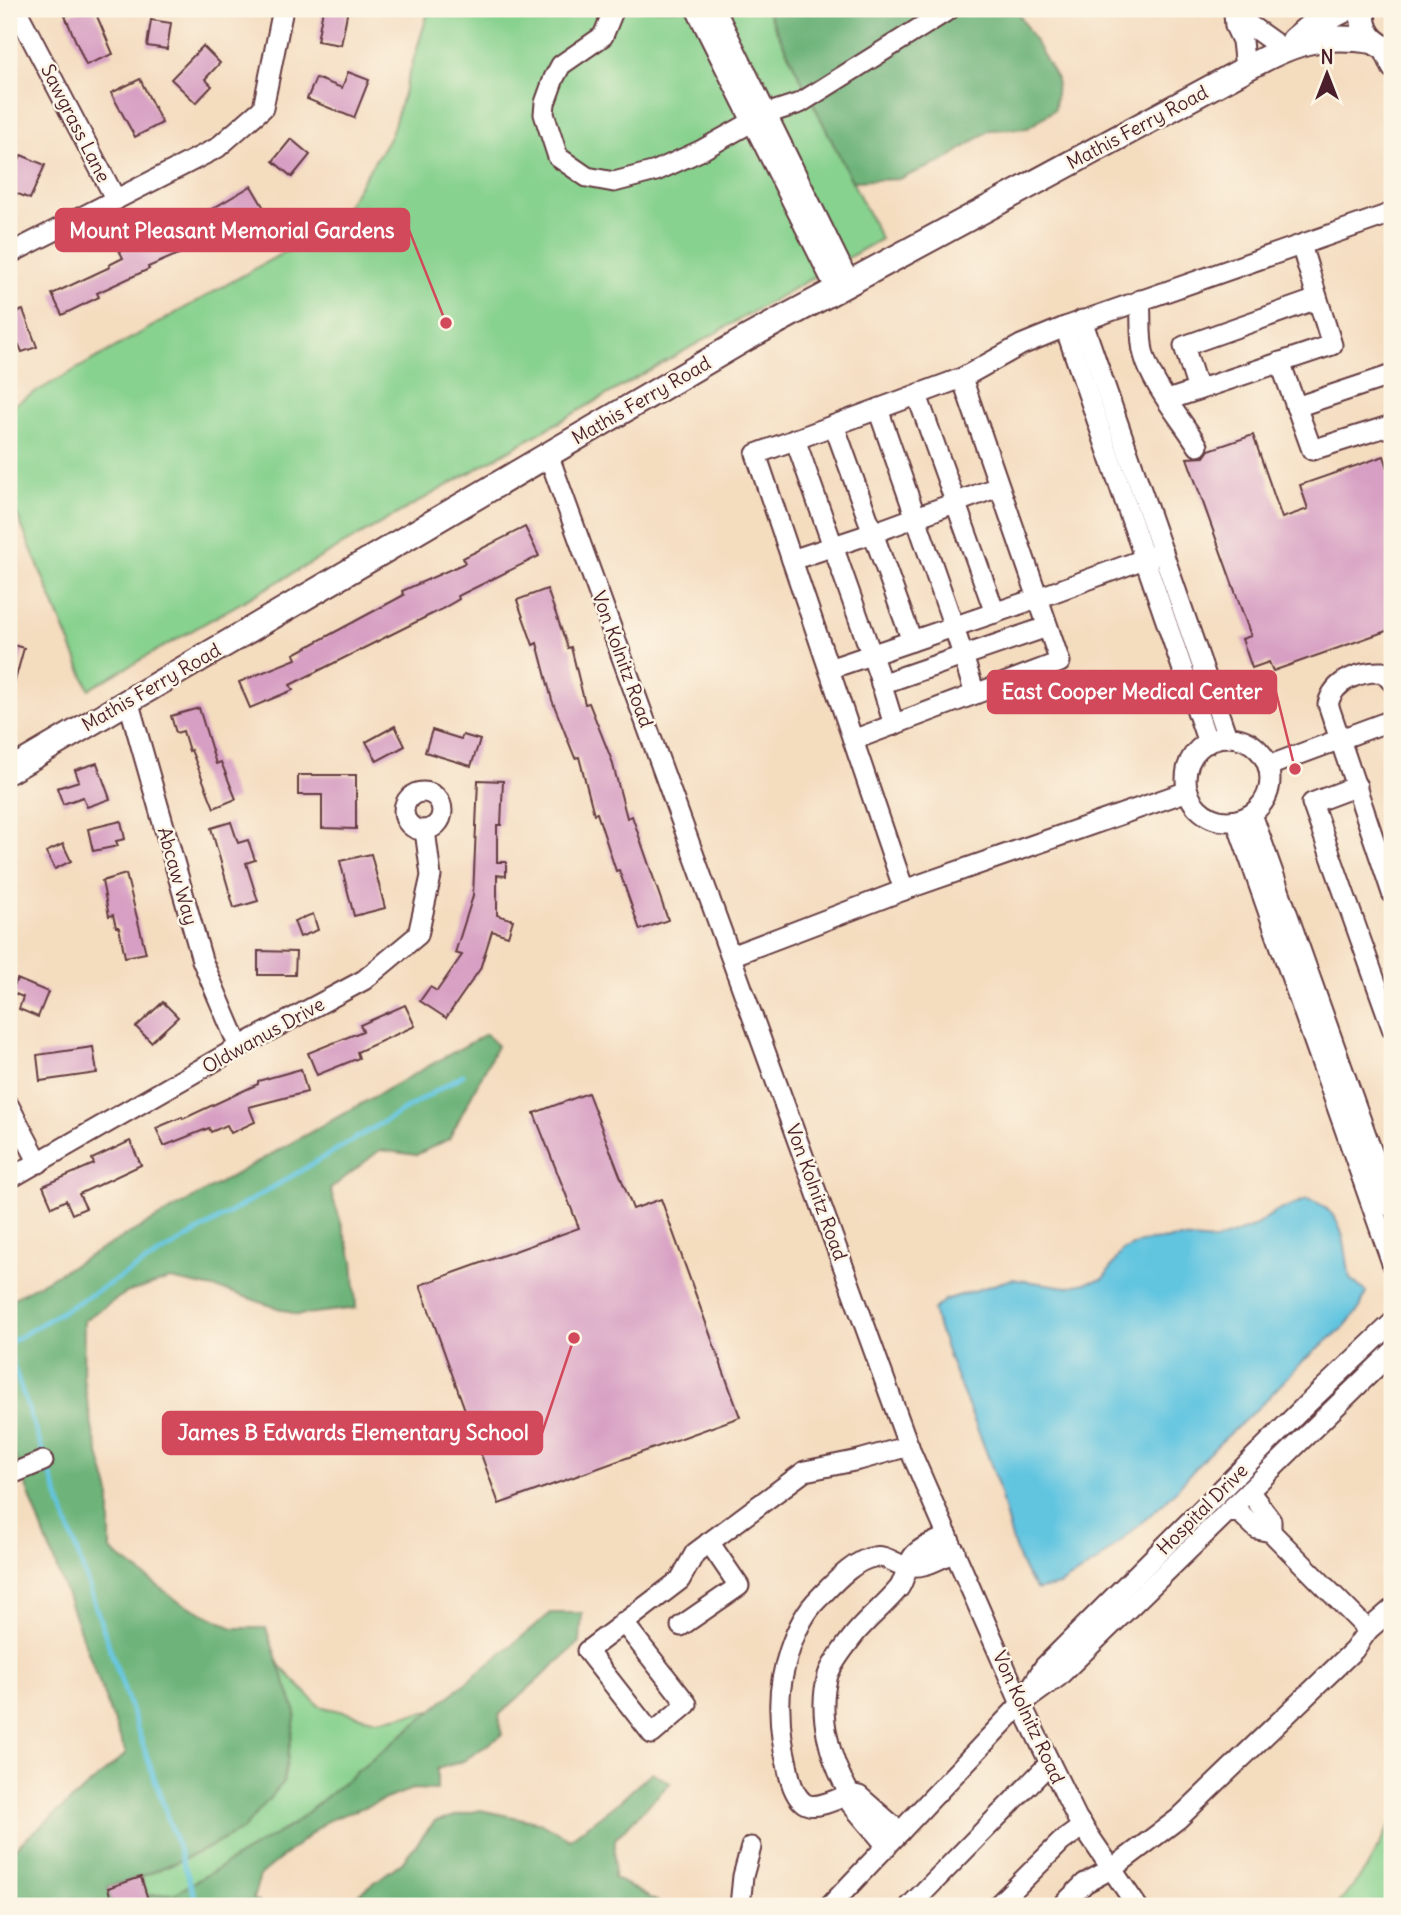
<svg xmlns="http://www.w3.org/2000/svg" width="1401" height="1915" font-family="Delius,sans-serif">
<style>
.green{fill:#88d28f;stroke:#69785d;stroke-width:2}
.forest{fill:#6eb47a;stroke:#5c6a52;stroke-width:2}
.water{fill:#62c5e0;stroke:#567286;stroke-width:2}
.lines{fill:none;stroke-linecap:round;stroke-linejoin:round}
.stream{stroke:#62c5e0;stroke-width:5}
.building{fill:#d79fc3}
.minor-casing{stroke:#643b41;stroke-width:23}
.major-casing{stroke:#643b41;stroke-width:28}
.minor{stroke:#fff;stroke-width:19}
.major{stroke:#fff;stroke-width:24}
.labels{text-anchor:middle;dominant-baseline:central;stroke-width:5;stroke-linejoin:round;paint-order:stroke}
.street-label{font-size:19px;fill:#4a1f2b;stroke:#fcf5e5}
.leader{fill:none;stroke:#d1495b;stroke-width:2.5}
.callout-dot{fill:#d1495b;stroke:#fcf5e5;stroke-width:2.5}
.callout{fill:#d1495b;stroke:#d1495b;stroke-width:2.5}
.callout-label{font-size:21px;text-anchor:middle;font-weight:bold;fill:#fff}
</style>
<rect width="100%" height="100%" fill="#fcf5e5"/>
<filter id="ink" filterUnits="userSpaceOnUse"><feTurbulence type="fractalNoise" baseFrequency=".0143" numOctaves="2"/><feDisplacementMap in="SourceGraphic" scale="14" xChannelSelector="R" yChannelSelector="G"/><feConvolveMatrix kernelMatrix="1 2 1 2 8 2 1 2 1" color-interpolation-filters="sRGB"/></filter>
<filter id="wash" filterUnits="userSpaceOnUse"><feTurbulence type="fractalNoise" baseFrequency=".00686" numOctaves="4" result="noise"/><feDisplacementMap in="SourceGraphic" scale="28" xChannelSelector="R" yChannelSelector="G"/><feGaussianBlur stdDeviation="1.57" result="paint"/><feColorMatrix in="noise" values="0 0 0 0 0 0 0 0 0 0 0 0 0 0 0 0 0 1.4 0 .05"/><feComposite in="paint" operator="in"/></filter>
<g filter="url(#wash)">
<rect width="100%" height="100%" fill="#f4dcbf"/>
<!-- green -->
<g class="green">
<polygon points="429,9 766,9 881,239 89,689 9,495 9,407 336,223 391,135"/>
<polygon points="278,1664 319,1706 377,1720 432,1711 292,1825 176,1893 147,1896 141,1877 206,1849 243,1829 296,1713"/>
<polygon points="1392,1822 1392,1906 1337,1906 1367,1868"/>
</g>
<!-- forest -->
<g class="forest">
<polygon points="766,9 1016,9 1057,79 1055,109 1028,128 990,130 944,161 899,179 852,181"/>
<polygon points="486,1034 497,1046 449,1139 416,1155 380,1150 330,1189 353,1260 356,1308 298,1315 228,1291 170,1279 126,1293 84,1320 83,1377 93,1432 110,1494 110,1550 178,1601 233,1628 266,1628 296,1713 283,1783 243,1829 206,1849 141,1877 108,1887 113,1906 9,1906 9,1853 126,1754 9,1440 9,1301"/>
<polygon points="551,1613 582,1613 580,1642 499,1715 502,1735 463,1761 437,1769 437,1790 412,1789 327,1821 260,1875 253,1899 265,1906 150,1906 147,1896 176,1893 292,1825"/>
<polygon points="652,1772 670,1783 615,1839 614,1878 663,1905 676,1906 343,1906 402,1862 435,1821 480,1810 542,1823 570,1839 620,1801"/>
</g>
<!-- water -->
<path class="water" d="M1307,1199C1346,1210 1344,1245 1350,1279L1366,1292L1360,1308L1344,1327L1303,1361L1263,1403L1207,1455L1166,1501L1097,1562L1059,1585L1037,1590C1010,1558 1007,1509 993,1470C974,1417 949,1365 933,1310L945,1300L1012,1279L1067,1287L1103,1279L1122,1251L1141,1242L1179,1238L1214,1241L1253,1227L1275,1212Z"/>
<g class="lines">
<!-- stream -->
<g class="stream">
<polyline points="9,1343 463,1075"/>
<polyline points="9,1353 198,1906"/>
</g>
</g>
<g id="blocks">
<!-- building -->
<g class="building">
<polygon points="83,9 94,9 113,54 86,65 65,16"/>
<polygon points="323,9 348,9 341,45 317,41"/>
<polygon points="151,20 171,23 167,49 147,46"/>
<polygon points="203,46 220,63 205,79 212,86 196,103 171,79"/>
<polygon points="348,72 369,80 354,118 307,99 316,78 342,88"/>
<polygon points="140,79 162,123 135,137 111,93"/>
<polygon points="291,139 310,155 292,177 273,161"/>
<polygon points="21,155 45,165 30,199 9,190 9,184"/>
<polygon points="251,186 264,208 209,241 148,267 149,269 97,293 99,297 62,315 52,294 110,267 109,265 123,258 119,250 205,213"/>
<polygon points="23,310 37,347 22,352 19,345 9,348 9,315"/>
<polygon points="1253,435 1282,518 1308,509 1300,485 1384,456 1392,480 1392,629 1273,671 1269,662 1252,668 1242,639 1251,636 1187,458 1204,457 1209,450"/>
<polygon points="525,527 539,556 458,596 459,599 440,610 290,685 293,690 250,708 239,682 296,659 294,654 404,595 402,591 465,563 463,558"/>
<polygon points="547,589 568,648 571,647 585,704 589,703 612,761 627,818 632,816 668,920 640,930 619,870 616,871 597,813 594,814 579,757 575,758 552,700 537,643 533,645 517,600"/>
<polygon points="9,644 24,648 13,688 9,688"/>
<polygon points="199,708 216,764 221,762 236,799 214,808 191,750 189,751 183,731 176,733 171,716"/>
<polygon points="395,726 405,746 377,761 366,742"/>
<polygon points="432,730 461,739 463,735 480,740 471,766 425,752"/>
<polygon points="97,763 110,799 87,807 83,797 63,804 57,788 79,781 75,770"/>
<polygon points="298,775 356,775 356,829 322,828 322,795 298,795"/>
<polygon points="478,780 503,781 501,825 497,825 497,862 506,862 506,876 497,875 497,915 513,920 508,936 492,931 480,969 446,1018 420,1001 430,987 437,991 462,955 455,953 473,896"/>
<polygon points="121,821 125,839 116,841 118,846 93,851 88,829"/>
<polygon points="231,822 238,843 248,840 255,860 246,863 258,901 234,908 211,828"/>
<polygon points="63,844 71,861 55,869 46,852"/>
<polygon points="371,854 385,908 354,916 340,861"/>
<polygon points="126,874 146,953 125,957 119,927 116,927 113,915 109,916 102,881"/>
<polygon points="313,914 318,930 300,937 294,921"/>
<polygon points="258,951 296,952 295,975 258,975"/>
<polygon points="17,979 48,992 38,1017 19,1009 23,997 11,992"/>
<polygon points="163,1002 178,1017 151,1042 136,1027"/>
<polygon points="405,1005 415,1026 357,1052 359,1058 317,1075 308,1053 363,1031 360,1025"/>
<polygon points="93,1047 97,1073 40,1081 37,1055"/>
<polygon points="301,1069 307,1092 249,1107 255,1122 231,1133 227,1125 211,1132 209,1128 164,1146 156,1128 182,1117 183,1119 258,1084 258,1081"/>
<polygon points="588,1093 633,1209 661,1199 740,1417 499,1504 420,1285 579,1228 534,1113"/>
<polygon points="130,1141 141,1165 79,1194 86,1208 72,1214 66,1200 52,1207 43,1186 94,1164 92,1159"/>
<polygon points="141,1877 150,1906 113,1906 108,1888"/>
</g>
</g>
</g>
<g filter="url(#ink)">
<use href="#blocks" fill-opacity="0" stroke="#643b41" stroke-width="2"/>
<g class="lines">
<defs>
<g id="minor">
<polyline points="16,9 116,200"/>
<polyline points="614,9 603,36 561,65 554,78 545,103 544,114 558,157 587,177 614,182 656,171 700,151 766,114 800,103 950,9"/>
<polyline points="696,9 836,289"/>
<polyline points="715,9 849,282"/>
<polyline points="1383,48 1392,68"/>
<polyline points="1245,69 1242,41 1235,26 1234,14 1283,49"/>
<polyline points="9,254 217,148 263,108 283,9"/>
<path d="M1140,300C1142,318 1139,337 1144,355C1152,385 1181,419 1198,446"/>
<polyline points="1082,320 1227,737"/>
<polyline points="1065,327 1208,743"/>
<polyline points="1280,362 1312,450 1392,425"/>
<polyline points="962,378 1021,345 1065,327 1392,213"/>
<polyline points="1198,390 1184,346 1317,299"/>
<polyline points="917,395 995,613"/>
<polyline points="1168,400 1332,345 1301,245"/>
<polyline points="1296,407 1392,375"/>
<polyline points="878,409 954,627 975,694"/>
<path d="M834,425L912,641L1038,598L962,378C894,403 825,428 756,454L853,740L1060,662L1038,598L1163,552"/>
<polyline points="795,439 878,673 894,725"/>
<polyline points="548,454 910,1450 1021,1704 1077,1818 1137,1906"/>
<polyline points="792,560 873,533 998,487"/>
<polyline points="829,669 912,641"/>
<path d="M1392,682L1383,672C1360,671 1334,680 1328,704L1392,893"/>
<polyline points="881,684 1047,627"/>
<polyline points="128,700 202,960 239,1047"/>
<circle cx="1228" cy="779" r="42"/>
<polyline points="853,740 904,890 1188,791"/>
<polyline points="1268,766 1392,720"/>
<polyline points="1357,786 1312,803 1392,1028"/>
<circle cx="423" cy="811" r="19"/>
<polyline points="1252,814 1392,1208"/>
<polyline points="1236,820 1392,1263"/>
<polyline points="731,956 904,890"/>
<polyline points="9,1106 39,1163"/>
<polyline points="9,1179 239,1047 364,980 418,935 431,876 425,830"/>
<polyline points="9,1475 43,1461"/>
<polyline points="1249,1491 1271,1520 1271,1532"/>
<path d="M948,1536C938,1541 922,1546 915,1554C906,1563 906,1578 899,1588C885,1605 868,1618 854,1635C845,1647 833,1661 828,1675C817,1714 830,1761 850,1794C838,1798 816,1811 804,1803C793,1795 789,1776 787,1764C783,1747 780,1730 780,1711C778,1677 794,1622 819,1598C833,1584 854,1560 874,1557C884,1555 891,1561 899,1564C920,1571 936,1561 955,1551"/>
<polyline points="623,1622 687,1704 652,1734 587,1651 680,1580 695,1553 805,1471 859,1460 909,1446"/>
<polyline points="681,1626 739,1586 709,1542"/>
<polyline points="1368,1630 1392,1609"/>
<polyline points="1027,1694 1044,1667 1307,1404 1392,1323"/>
<polyline points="887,1846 851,1804 850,1794 859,1796 900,1832"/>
<polyline points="740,1906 743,1876 751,1847"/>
<polyline points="830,1906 1021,1704 1058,1677 1392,1352"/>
<polyline points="910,1906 1050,1763"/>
<polyline points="997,1906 1061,1842 1083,1826"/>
<polyline points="1062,1906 1085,1883 1113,1868 1178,1819 1354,1650 1368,1630 1271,1532 1257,1529 1240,1513 1227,1512"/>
</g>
<g id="major">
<path d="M1363,9C1361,30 1371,45 1392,50"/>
<polyline points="1294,40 1307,29 1346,9"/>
<path d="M9,771L747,338L1245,69C1294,43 1317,33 1373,41"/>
</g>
</defs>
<!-- minor casing -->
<use href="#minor" class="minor-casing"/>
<!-- major casing -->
<use href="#major" class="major-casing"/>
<!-- minor -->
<use href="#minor" class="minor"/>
<!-- major -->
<use href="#major" class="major"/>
</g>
</g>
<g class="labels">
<!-- street labels -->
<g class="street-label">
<text transform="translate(76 123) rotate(63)">Sawgrass Lane</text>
<text transform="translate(1137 127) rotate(-28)">Mathis Ferry Road</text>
<text transform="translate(641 400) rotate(-30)">Mathis Ferry Road</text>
<text transform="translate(623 659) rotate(70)">Von Kolnitz Road</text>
<text transform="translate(151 687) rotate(-30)">Mathis Ferry Road</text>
<text transform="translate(178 876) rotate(74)">Abcaw Way</text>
<text transform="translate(263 1035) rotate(-29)">Oldwanus Drive</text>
<text transform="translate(817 1192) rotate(70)">Von Kolnitz Road</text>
<text transform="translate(1202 1509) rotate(-45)">Hospital Drive</text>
<text transform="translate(1029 1717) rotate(65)">Von Kolnitz Road</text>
</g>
</g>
<!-- callouts -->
<path class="leader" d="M446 323L409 230M1295 769L1276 692M574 1338L542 1433"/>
<g class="callout-dot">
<circle cx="446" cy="323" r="7"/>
<circle cx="1295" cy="769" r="7"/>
<circle cx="574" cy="1338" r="7"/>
</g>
<g class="callout">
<rect x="56" y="209" width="353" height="42" rx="7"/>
<rect x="988" y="671" width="288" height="42" rx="7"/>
<rect x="163" y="1412" width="379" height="42" rx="7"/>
</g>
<g class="callout-label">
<text x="232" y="238">Mount Pleasant Memorial Gardens</text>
<text x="1132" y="699">East Cooper Medical Center</text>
<text x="353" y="1440">James B Edwards Elementary School</text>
</g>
<!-- margin -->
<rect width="1401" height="1915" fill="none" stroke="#fcf5e5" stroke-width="35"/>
<!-- north arrow -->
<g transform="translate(1327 74)" stroke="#fcf5e5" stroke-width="5" paint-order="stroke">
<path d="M0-5L12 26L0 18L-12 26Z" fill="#4a1f2b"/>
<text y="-10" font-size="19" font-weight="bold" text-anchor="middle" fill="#4a1f2b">N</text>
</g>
</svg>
